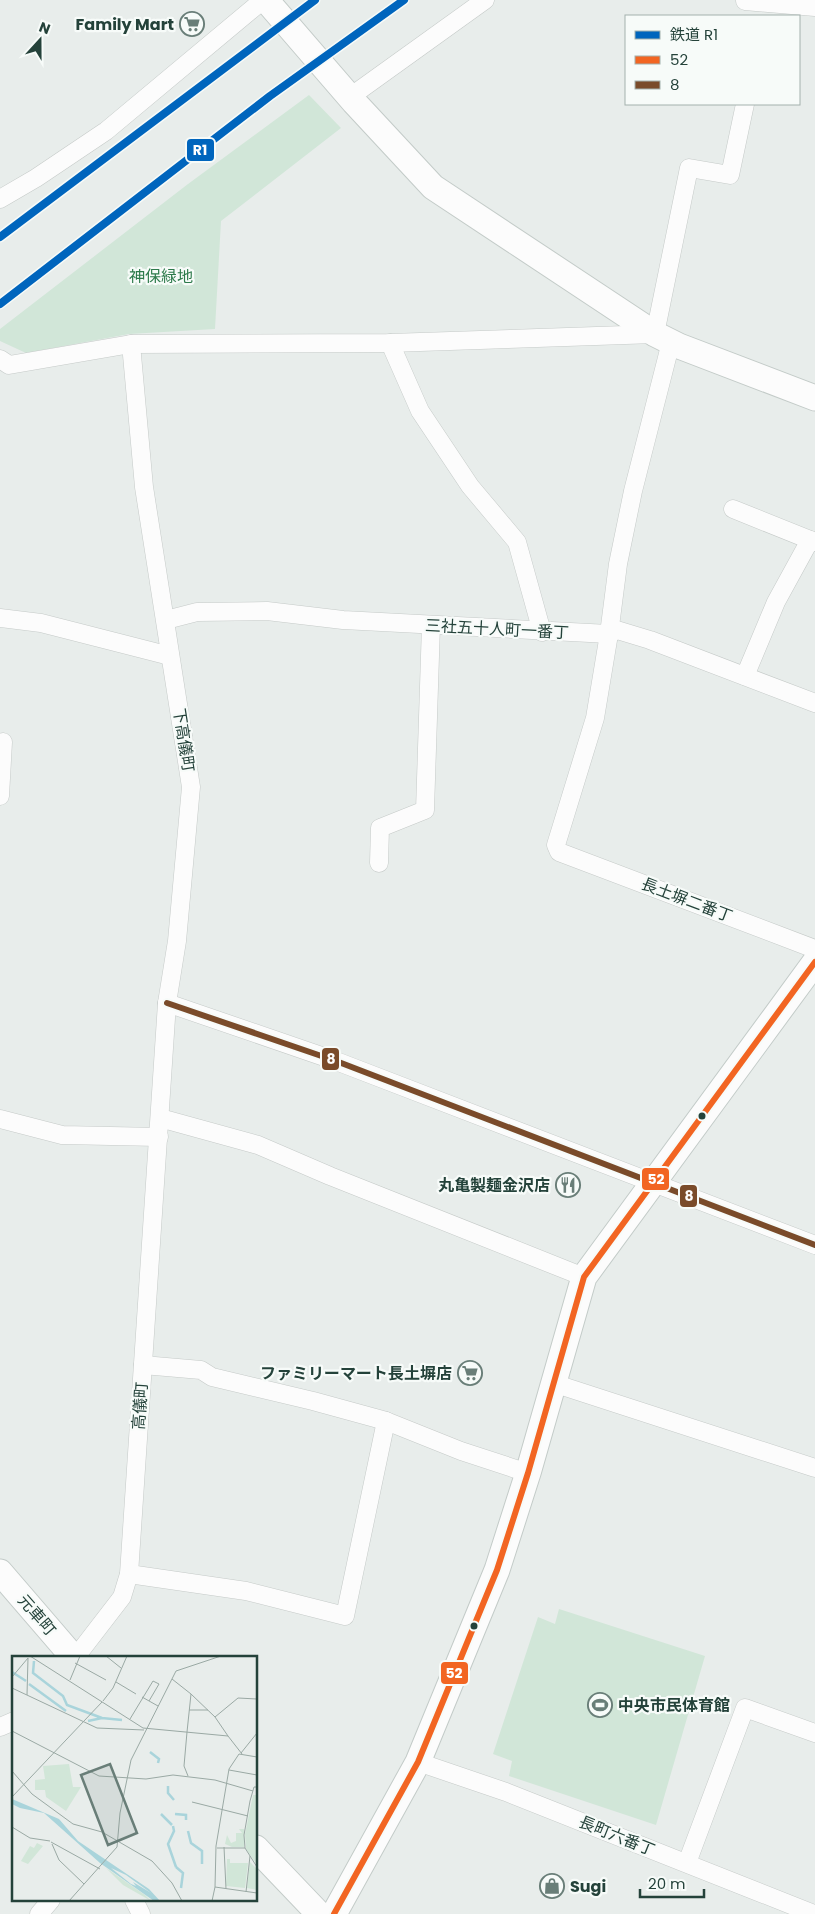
<svg xmlns="http://www.w3.org/2000/svg" width="815" height="1914" font-family="Poppins,'Noto Sans JP',sans-serif">
<style>
.green{fill:#d1e6d8}
.lines{fill:none;stroke-linecap:round;stroke-linejoin:round}
.street-casing{stroke:#c5cac8;stroke-width:19}
.secondary-casing{stroke:#c3cbc8;stroke-width:27}
.street{stroke:#fcfcfc;stroke-width:18}
.secondary{stroke:#fcfcfc;stroke-width:25}
.bus-1-casing{stroke:#f7fbf9;stroke-width:10}
.bus-2-casing{stroke:#f7fbf9;stroke-width:10}
.bus-1{stroke:#f26522;stroke-width:6}
.bus-2{stroke:#7a4b2a;stroke-width:6}
.rail-1-casing{stroke:#f7fbf9;stroke-width:11}
.rail-1{stroke:#0065bd;stroke-width:8}
.bus-dot{fill:#24423a;stroke:#f7fbf9;stroke-width:2}
.labels{text-anchor:middle;dominant-baseline:central;stroke-width:4.5;stroke-linejoin:round;paint-order:stroke}
.poi-label{font-size:16px;font-weight:bold;fill:#24423a;stroke:#f7fbf9;text-anchor:end}
.park-label{font-size:16px;fill:#2d7a4b;stroke:#f7fbf9}
.street-label{font-size:16px;fill:#24423a;stroke:#f7fbf9}
.inset-river{fill:none;stroke:#a9d4db;stroke-width:2.5}
.inset-road{fill:none;stroke:#9aa9a4;stroke-width:1}
.view{fill:#697e78;fill-opacity:0.15;stroke:#697e78;stroke-width:2.5}
.inset-edge{fill:none;stroke:#24423a;stroke-width:2.5}
.line-badge{stroke:#f7fbf9;stroke-width:2}
.badge-label{font-size:14px;text-anchor:middle;font-weight:bold;fill:#fff}
</style>
<rect width="100%" height="100%" fill="#e8edeb"/>
<!-- green -->
<g class="green">
<polygon points="309,95 341,128 221,221 215,329 129,334 26,353 0,341 0,329 188,184"/>
<polygon points="559,1609 705,1656 656,1825 509,1776 512,1761 493,1754 538,1617 555,1624"/>
</g>
<g class="lines">
<defs>
<g id="street">
<polyline points="745,1 815,7"/>
<polyline points="350,97 485,0"/>
<polyline points="0,199 36,178 106,131 263,0"/>
<polyline points="671,342 633,491 618,564 609,634 595,718 556,845 559,852 815,949"/>
<polyline points="390,343 420,411 470,486 517,542 542,632"/>
<polyline points="0,359 9,365 131,344 390,343 655,334 689,168 730,175 745,104"/>
<polyline points="733,509 815,542"/>
<polyline points="0,618 41,623 170,656"/>
<polyline points="166,620 197,612 267,611 343,620 609,634 617,630 650,640 815,703"/>
<polyline points="745,676 776,602 810,540"/>
<polyline points="0,796 3,742"/>
<polyline points="379,863 380,828 425,810 431,625"/>
<polyline points="167,1003 336,1061 815,1245"/>
<polyline points="160,1118 258,1145 330,1176 584,1277"/>
<polyline points="0,1119 62,1135 159,1137"/>
<polyline points="143,1365 201,1370 212,1377 313,1401 386,1421 461,1451 528,1473"/>
<polyline points="553,1383 815,1468"/>
<polyline points="129,1574 246,1591 345,1616 386,1421"/>
<polyline points="75,1658 122,1597 129,1574 167,1003 177,941 191,787 144,487 131,344"/>
<polyline points="0,1727 14,1721"/>
<polyline points="418,1762 506,1792 814,1914"/>
<polyline points="687,1863 745,1708 815,1733"/>
<polyline points="134,1900 141,1914"/>
<polyline points="39,1914 51,1900"/>
</g>
<g id="secondary">
<polyline points="266,0 354,102 433,187 655,334 679,346 815,398"/>
<polyline points="0,1572 74,1658"/>
<polyline points="256,1848 319,1914"/>
<polyline points="334,1914 418,1762 497,1570 528,1473 584,1277 815,962"/>
</g>
</defs>
<!-- street casing -->
<use href="#street" class="street-casing"/>
<!-- secondary casing -->
<use href="#secondary" class="secondary-casing"/>
<!-- street -->
<use href="#street" class="street"/>
<!-- secondary -->
<use href="#secondary" class="secondary"/>
<defs>
<polyline id="bus-1" points="334,1914 418,1762 497,1570 528,1473 584,1277 815,962"/>
<polyline id="bus-2" points="167,1003 336,1061 815,1245"/>
</defs>
<!-- bus-1 casing -->
<use href="#bus-1" class="bus-1-casing"/>
<!-- bus-2 casing -->
<use href="#bus-2" class="bus-2-casing"/>
<!-- bus-1 -->
<use href="#bus-1" class="bus-1"/>
<!-- bus-2 -->
<use href="#bus-2" class="bus-2"/>
<defs>
<g id="rail-1">
<polyline points="0,237 315,0"/>
<polyline points="0,304 270,96 404,0"/>
</g>
</defs>
<!-- rail-1 casing -->
<use href="#rail-1" class="rail-1-casing"/>
<!-- rail-1 -->
<use href="#rail-1" class="rail-1"/>
</g>
<!-- icons -->
<defs>
<symbol id="supermarket-ring" viewBox="-11 -11 22 22"><circle r="9.5" fill="#f7fbf9" stroke="#697e78" stroke-width="1.5"/><path d="M-6-5.5h2.5l.6 2H6L4.5 2H-2.5L-4.4-4H-6ZM-1.5 3.2a1.3 1.3 0 1 0 .1 0ZM3 3.2a1.3 1.3 0 1 0 .1 0Z" fill="#697e78"/></symbol>
<symbol id="restaurant-ring" viewBox="-11 -11 22 22"><circle r="9.5" fill="#f7fbf9" stroke="#697e78" stroke-width="1.5"/><path d="M-5-6h1v4h1v-4h1v4h1v-4h1v5L-1.5 .5V6h-2V.5L-5-1ZM5-6V6H3V1.5H1.5Q1.5-4 5-6Z" fill="#697e78"/></symbol>
<symbol id="stadium-ring" viewBox="-11 -11 22 22"><circle r="9.5" fill="#f7fbf9" stroke="#697e78" stroke-width="1.5"/><path d="M0-5a6.5 5 0 1 0 0 10a6.5 5 0 1 0 0-10ZM-3.5-1.8h7v3.6h-7Z" fill="#697e78"/></symbol>
<symbol id="shop-ring" viewBox="-11 -11 22 22"><circle r="9.5" fill="#f7fbf9" stroke="#697e78" stroke-width="1.5"/><path d="M-5-2.5h2.3a2.7 3.5 0 0 1 5.4 0H5L5.5 6h-11ZM-1.5-2.5h3a1.5 2.3 0 0 0-3 0Z" fill="#697e78"/></symbol>
</defs>
<g fill-rule="evenodd">
<use href="#supermarket-ring" x="178" y="10" width="28" height="28"/>
<use href="#restaurant-ring" x="554" y="1171" width="28" height="28"/>
<use href="#supermarket-ring" x="456" y="1359" width="28" height="28"/>
<use href="#stadium-ring" x="586" y="1691" width="28" height="28"/>
<use href="#shop-ring" x="538" y="1872" width="28" height="28"/>
</g>
<!-- markers -->
<g class="bus-dot">
<circle cx="702" cy="1116" r="4.5"/>
<circle cx="474" cy="1626" r="4.5"/>
</g>
<g class="labels">
<!-- poi labels -->
<g class="poi-label">
<text x="174" y="24">Family Mart</text>
<text x="550" y="1185">丸亀製麺金沢店</text>
<text x="452" y="1373">ファミリーマート長土塀店</text>
<text x="618" y="1705" text-anchor="start">中央市民体育館</text>
<text x="570" y="1886" text-anchor="start">Sugi</text>
</g>
<!-- park labels -->
<g class="park-label">
<text x="161" y="276">神保緑地</text>
</g>
<!-- street labels -->
<g class="street-label">
<text transform="translate(497 629) rotate(3)">三社五十人町一番丁</text>
<text transform="translate(184 740) rotate(81)">下高儀町</text>
<text transform="translate(687 900) rotate(21)">長土塀二番丁</text>
<text transform="translate(140 1406) rotate(-86)">高儀町</text>
<text transform="translate(37 1615) rotate(49)">元車町</text>
<text transform="translate(617 1836) rotate(22)">長町六番丁</text>
</g>
</g>
<!-- overview -->
<g transform="translate(12 1656)">
<rect width="245" height="245" fill="#e8edeb"/>
<path d="M57,108L61,131H69L54,155L34,141L33,134H23V124L33,123L31,110ZM241,139H245V209L234,193L233,178ZM227,173H232V191H220L213,188L215,179L219,187L224,185V177H230ZM25,187L31,190L16,208L9,205L18,190L22,192ZM215,203H218V207H236L233,232L214,230ZM238,206L245,213V234L235,232ZM94,212L133,239L139,245L111,229Z" fill="#d1e6d8"/>
<path d="M0,143L47,163L66,185L137,233L148,245H142L88,207L32,157L8,152L0,148ZM99,212L114,219L139,237L121,226L124,230L119,228Z" fill="#a9d4db" fill-rule="evenodd"/>
<path class="inset-river" d="M22,5L21,17L51,40L55,49L90,62M0,16L14,25M17,28L54,55M76,65L90,62L110,64M138,96L147,103L146,107M156,130V137L162,144M149,158L160,169M163,158L174,159V164M161,170L162,175L156,188L164,211M176,175L179,187L190,195V208M164,211L171,217L169,232"/>
<path class="inset-road" d="M18,0L131,72L216,80L230,98M94,0L109,12M63,7L94,24M0,21L16,2M160,23L179,38L175,76M58,24L68,0M104,26L124,38M0,32L85,72L132,74M179,38L203,61L216,80M15,39L16,2M130,41L146,50M91,45L101,32L115,0M177,54H196M203,61L226,42L245,43M118,63L141,25L147,28L137,45M0,75L87,120L134,123L161,119L203,124L241,135M175,76L172,110L176,120M229,97L245,77M217,114L245,119M0,115L20,138L61,168L90,176L140,205L160,227L170,245M245,131H242L238,145L232,179L233,192L245,211M0,141L90,46M180,146L236,160M0,171L18,182L38,185M39,186L88,213M40,188L47,204L72,228M212,191L214,233M205,192H233M203,231L245,237M234,236L238,200M57,245L105,191L108,157L119,104L164,15L209,0M200,245L203,231L204,190L217,113L227,98L245,101"/>
<path class="view" d="M98,108L125,177L96,189L69,119Z"/>
<rect width="245" height="245" class="inset-edge"/>
</g>
<g class="line-badge">
<rect x="186" y="138" width="29" height="24" rx="5" fill="#0065bd"/>
<rect x="321" y="1047" width="19" height="24" rx="5" fill="#7a4b2a"/>
<rect x="641" y="1167" width="29" height="24" rx="5" fill="#f26522"/>
<rect x="679" y="1184" width="19" height="24" rx="5" fill="#7a4b2a"/>
<rect x="440" y="1661" width="29" height="24" rx="5" fill="#f26522"/>
</g>
<g class="badge-label">
<text x="200" y="155">R1</text>
<text x="331" y="1064">8</text>
<text x="656" y="1184">52</text>
<text x="689" y="1201">8</text>
<text x="454" y="1678">52</text>
</g>
<!-- legend -->
<rect x="625" y="15" width="175" height="90" fill="#f7fbf9" stroke="#a3b1ad"/>
<rect x="635" y="31" width="25" height="8" fill="#0065bd" stroke="#a3b1ad"/>
<text x="670" y="40" font-size="15" fill="#24423a">鉄道 R1</text>
<rect x="635" y="56" width="25" height="8" fill="#f26522" stroke="#a3b1ad"/>
<text x="670" y="65" font-size="15" fill="#24423a">52</text>
<rect x="635" y="81" width="25" height="8" fill="#7a4b2a" stroke="#a3b1ad"/>
<text x="670" y="90" font-size="15" fill="#24423a">8</text>
<!-- north arrow -->
<g transform="translate(40 40) rotate(21)" stroke="#f7fbf9" stroke-width="4" paint-order="stroke">
<path d="M0-4L9 19L0 12L-9 19Z" fill="#24423a"/>
<text y="-8" font-size="14" font-weight="bold" text-anchor="middle" fill="#24423a">N</text>
</g>
<!-- scale -->
<path d="M640 1889v8h64v-8" fill="none" stroke="#24423a" stroke-width="2.5"/>
<text x="648" y="1889" font-size="15" fill="#24423a" stroke="#f7fbf9" stroke-width="4" paint-order="stroke">20 m</text>
</svg>
